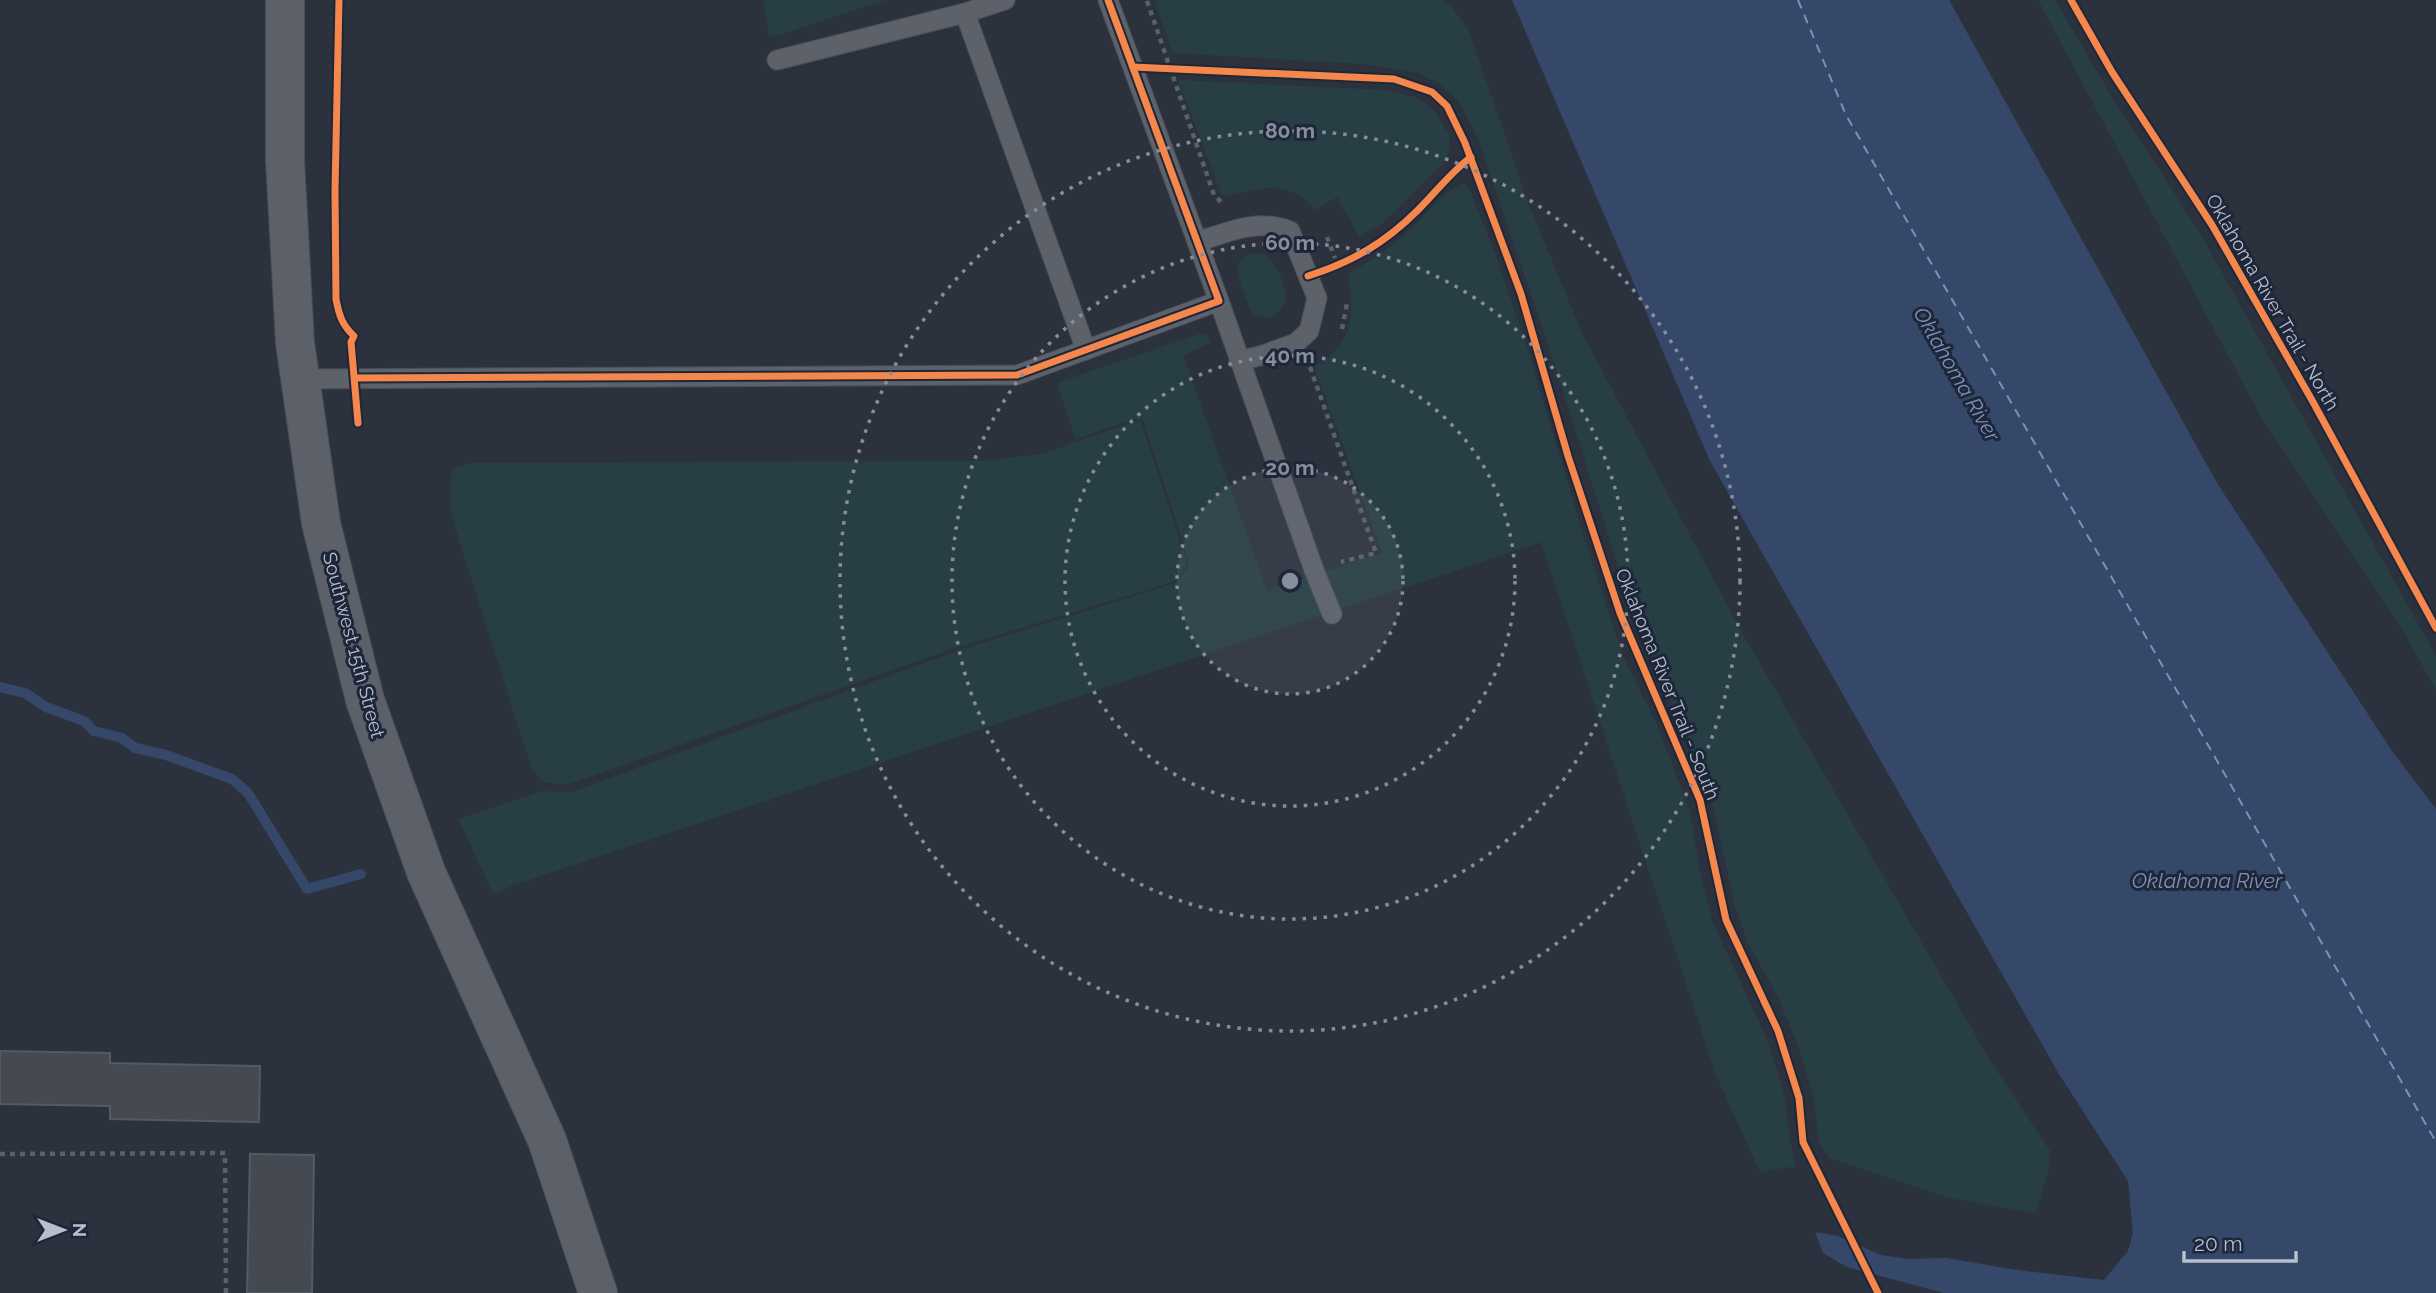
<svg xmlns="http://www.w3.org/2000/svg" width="2436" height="1293" font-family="Raleway,sans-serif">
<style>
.green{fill:#283e45}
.water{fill:#364869}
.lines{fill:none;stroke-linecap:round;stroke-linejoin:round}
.stream{stroke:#364869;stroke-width:10}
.ferry{stroke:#7c91b7;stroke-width:2;stroke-dasharray:9 7;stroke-linecap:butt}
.building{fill:#444952;stroke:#545a64;stroke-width:2}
.service-casing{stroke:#494d55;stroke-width:21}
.secondary-casing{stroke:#494d55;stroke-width:40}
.path{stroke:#5a6068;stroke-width:4.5;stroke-dasharray:5 5;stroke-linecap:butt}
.service{stroke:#5d616a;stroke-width:19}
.secondary{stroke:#5b6069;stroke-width:38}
.cycleway-casing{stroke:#1e2739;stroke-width:11}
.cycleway{stroke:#f5874c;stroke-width:7}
.ring{fill:none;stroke:#868d9b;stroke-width:3.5;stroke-dasharray:3.5 7}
.labels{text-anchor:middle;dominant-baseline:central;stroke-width:6;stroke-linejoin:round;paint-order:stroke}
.street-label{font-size:19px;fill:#b7bece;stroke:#1e2739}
.water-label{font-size:21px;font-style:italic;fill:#7c91b7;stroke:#1e2739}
.centre{fill:#868d9b;stroke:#1e2739;stroke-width:3.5}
.ring-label{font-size:21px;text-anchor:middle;font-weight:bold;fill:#868d9b;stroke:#1e2739;stroke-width:6;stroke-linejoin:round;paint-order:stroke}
</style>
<rect width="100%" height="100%" fill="#2c323d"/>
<!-- green -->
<g class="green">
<polygon points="763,0 886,0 769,38"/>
<polygon points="1154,0 1442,0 1452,7 1469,31 1527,200 1582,333 1740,629 1991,1062 2050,1151 2048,1172 2036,1213 1949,1198 1829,1158 1818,1141 1815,1104 1800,1051 1778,997 1748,943 1734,902 1711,796 1630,605 1551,353 1477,136 1458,101 1437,82 1415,72 1362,64 1173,53"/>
<polygon points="2038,0 2055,0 2113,99 2200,233 2436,656 2436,690 2402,629 2260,415"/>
<path d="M1178,80L1385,90L1416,97L1435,112L1449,134L1450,148L1444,163L1382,224L1359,236L1337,197L1315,210C1289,179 1261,188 1227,196L1222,195Z"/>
<path d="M1464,183L1468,186L1496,256L1527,347L1582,531L1623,656L1657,725L1690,811L1701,878L1713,923L1766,1037L1785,1097L1790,1140L1796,1166L1760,1172L1716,1075L1541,542L514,885L493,894L459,819L542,791L572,792L960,650L1173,584L1187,569L1189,561L1143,420L1134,419L1076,439L1057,383L1199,334L1205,335L1211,343L1183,355L1267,590L1382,553L1314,366C1354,347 1355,312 1348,274C1371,260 1392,248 1411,229C1428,213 1441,193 1464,183Z"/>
<path d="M1258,253C1274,255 1289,288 1285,303C1282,311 1275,315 1269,318L1256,316L1251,311C1244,291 1222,255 1258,253Z"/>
<polygon points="1134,422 1141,422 1186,560 1185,568 1173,582 952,649 566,785 543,782 532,770 450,511 450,483 453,468 473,463 984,461 1041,454"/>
</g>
<!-- water -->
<polygon class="water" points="1512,0 1949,0 2217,483 2392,751 2436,809 2436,1293 1944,1293 1847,1267 1823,1253 1815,1232 1838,1236 1881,1255 1908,1259 1946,1258 2017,1270 2104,1280 2128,1251 2133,1233 2128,1181 2059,1074 1710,461"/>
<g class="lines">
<!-- stream -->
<polyline class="stream" points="0,687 25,693 46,707 84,721 94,731 122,738 135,748 166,755 232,779 248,793 307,889 361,874"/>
<!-- ferry -->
<polyline class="ferry" points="1798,0 1846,115 2436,1142"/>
</g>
<!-- building -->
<g class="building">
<polygon points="0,1051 110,1053 110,1063 260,1066 259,1122 110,1119 110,1106 0,1104"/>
<polygon points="250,1154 314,1155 312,1293 247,1293"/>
</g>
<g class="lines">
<defs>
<g id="service">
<polyline points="1108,0 1219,301 1314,570 1332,614"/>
<polyline points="965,13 1086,350"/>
<polyline points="777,60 965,13 1005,0"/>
<path d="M1197,242C1228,232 1258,218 1290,231L1317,298L1309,331L1296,343L1263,355L1239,361"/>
<polyline points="298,379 1017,375 1219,301"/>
</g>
<polyline id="secondary" points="285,0 285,160 295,343 321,523 365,700 426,872 547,1140 598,1293"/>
</defs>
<!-- service casing -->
<use href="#service" class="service-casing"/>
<!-- secondary casing -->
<use href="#secondary" class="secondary-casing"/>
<!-- path -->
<g class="path">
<polyline points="1147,1 1214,195 1222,203"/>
<polyline points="1327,237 1335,258"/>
<polyline points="1342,329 1347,303"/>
<polyline points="1310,367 1376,553 1341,562"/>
<polyline points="0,1154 225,1153 226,1293"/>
</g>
<!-- service -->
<use href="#service" class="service"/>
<!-- secondary -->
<use href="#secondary" class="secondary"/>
<defs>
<g id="cycleway">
<path d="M339,0L335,191L336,299C339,315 342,325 354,336L351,342L358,423"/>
<polyline points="2071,0 2112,72 2212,225 2313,402 2436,628"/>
<polyline points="1133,67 1394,79 1432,92 1447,106 1465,143 1521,294 1568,456 1620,613 1700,800 1726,920 1778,1031 1799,1098 1803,1142 1878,1293"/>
<path d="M1308,276C1352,262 1385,243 1418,210C1436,192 1450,173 1471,157"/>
<polyline points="355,378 1017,375 1219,301 1108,0"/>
</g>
</defs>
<!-- cycleway casing -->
<use href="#cycleway" class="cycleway-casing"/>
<!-- cycleway -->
<use href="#cycleway" class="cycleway"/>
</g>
<!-- distance rings -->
<circle cx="1290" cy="581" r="113" fill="#868d9b" fill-opacity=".12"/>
<g class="ring">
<circle cx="1290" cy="581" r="113"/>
<circle cx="1290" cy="581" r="225"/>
<circle cx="1290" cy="581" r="338"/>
<circle cx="1290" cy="581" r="450"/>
</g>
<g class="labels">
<!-- street labels -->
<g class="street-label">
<text transform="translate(2273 302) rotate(60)">Oklahoma River Trail - North</text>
<text transform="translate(354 645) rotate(75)">Southwest 15th Street</text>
<text transform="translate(1668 684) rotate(68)">Oklahoma River Trail - South</text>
</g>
<!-- water labels -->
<g class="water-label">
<text transform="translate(1957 374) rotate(60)">Oklahoma River</text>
<text x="2207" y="880">Oklahoma River</text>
</g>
</g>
<circle cx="1290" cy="581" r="10" class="centre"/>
<g class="ring-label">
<text x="1290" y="138">80 m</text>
<text x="1290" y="250">60 m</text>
<text x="1290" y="363">40 m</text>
<text x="1290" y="475">20 m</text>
</g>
<!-- north arrow -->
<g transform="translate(63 1230) rotate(90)" stroke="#1e2739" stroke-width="5" paint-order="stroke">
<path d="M0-5L12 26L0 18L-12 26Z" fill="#b7bece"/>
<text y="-10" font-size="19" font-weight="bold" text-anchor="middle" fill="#b7bece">N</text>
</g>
<!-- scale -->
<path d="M2184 1251v10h112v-10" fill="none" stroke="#b7bece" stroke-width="3.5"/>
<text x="2194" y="1251" font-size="21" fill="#b7bece" stroke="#1e2739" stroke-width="5" paint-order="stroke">20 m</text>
</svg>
